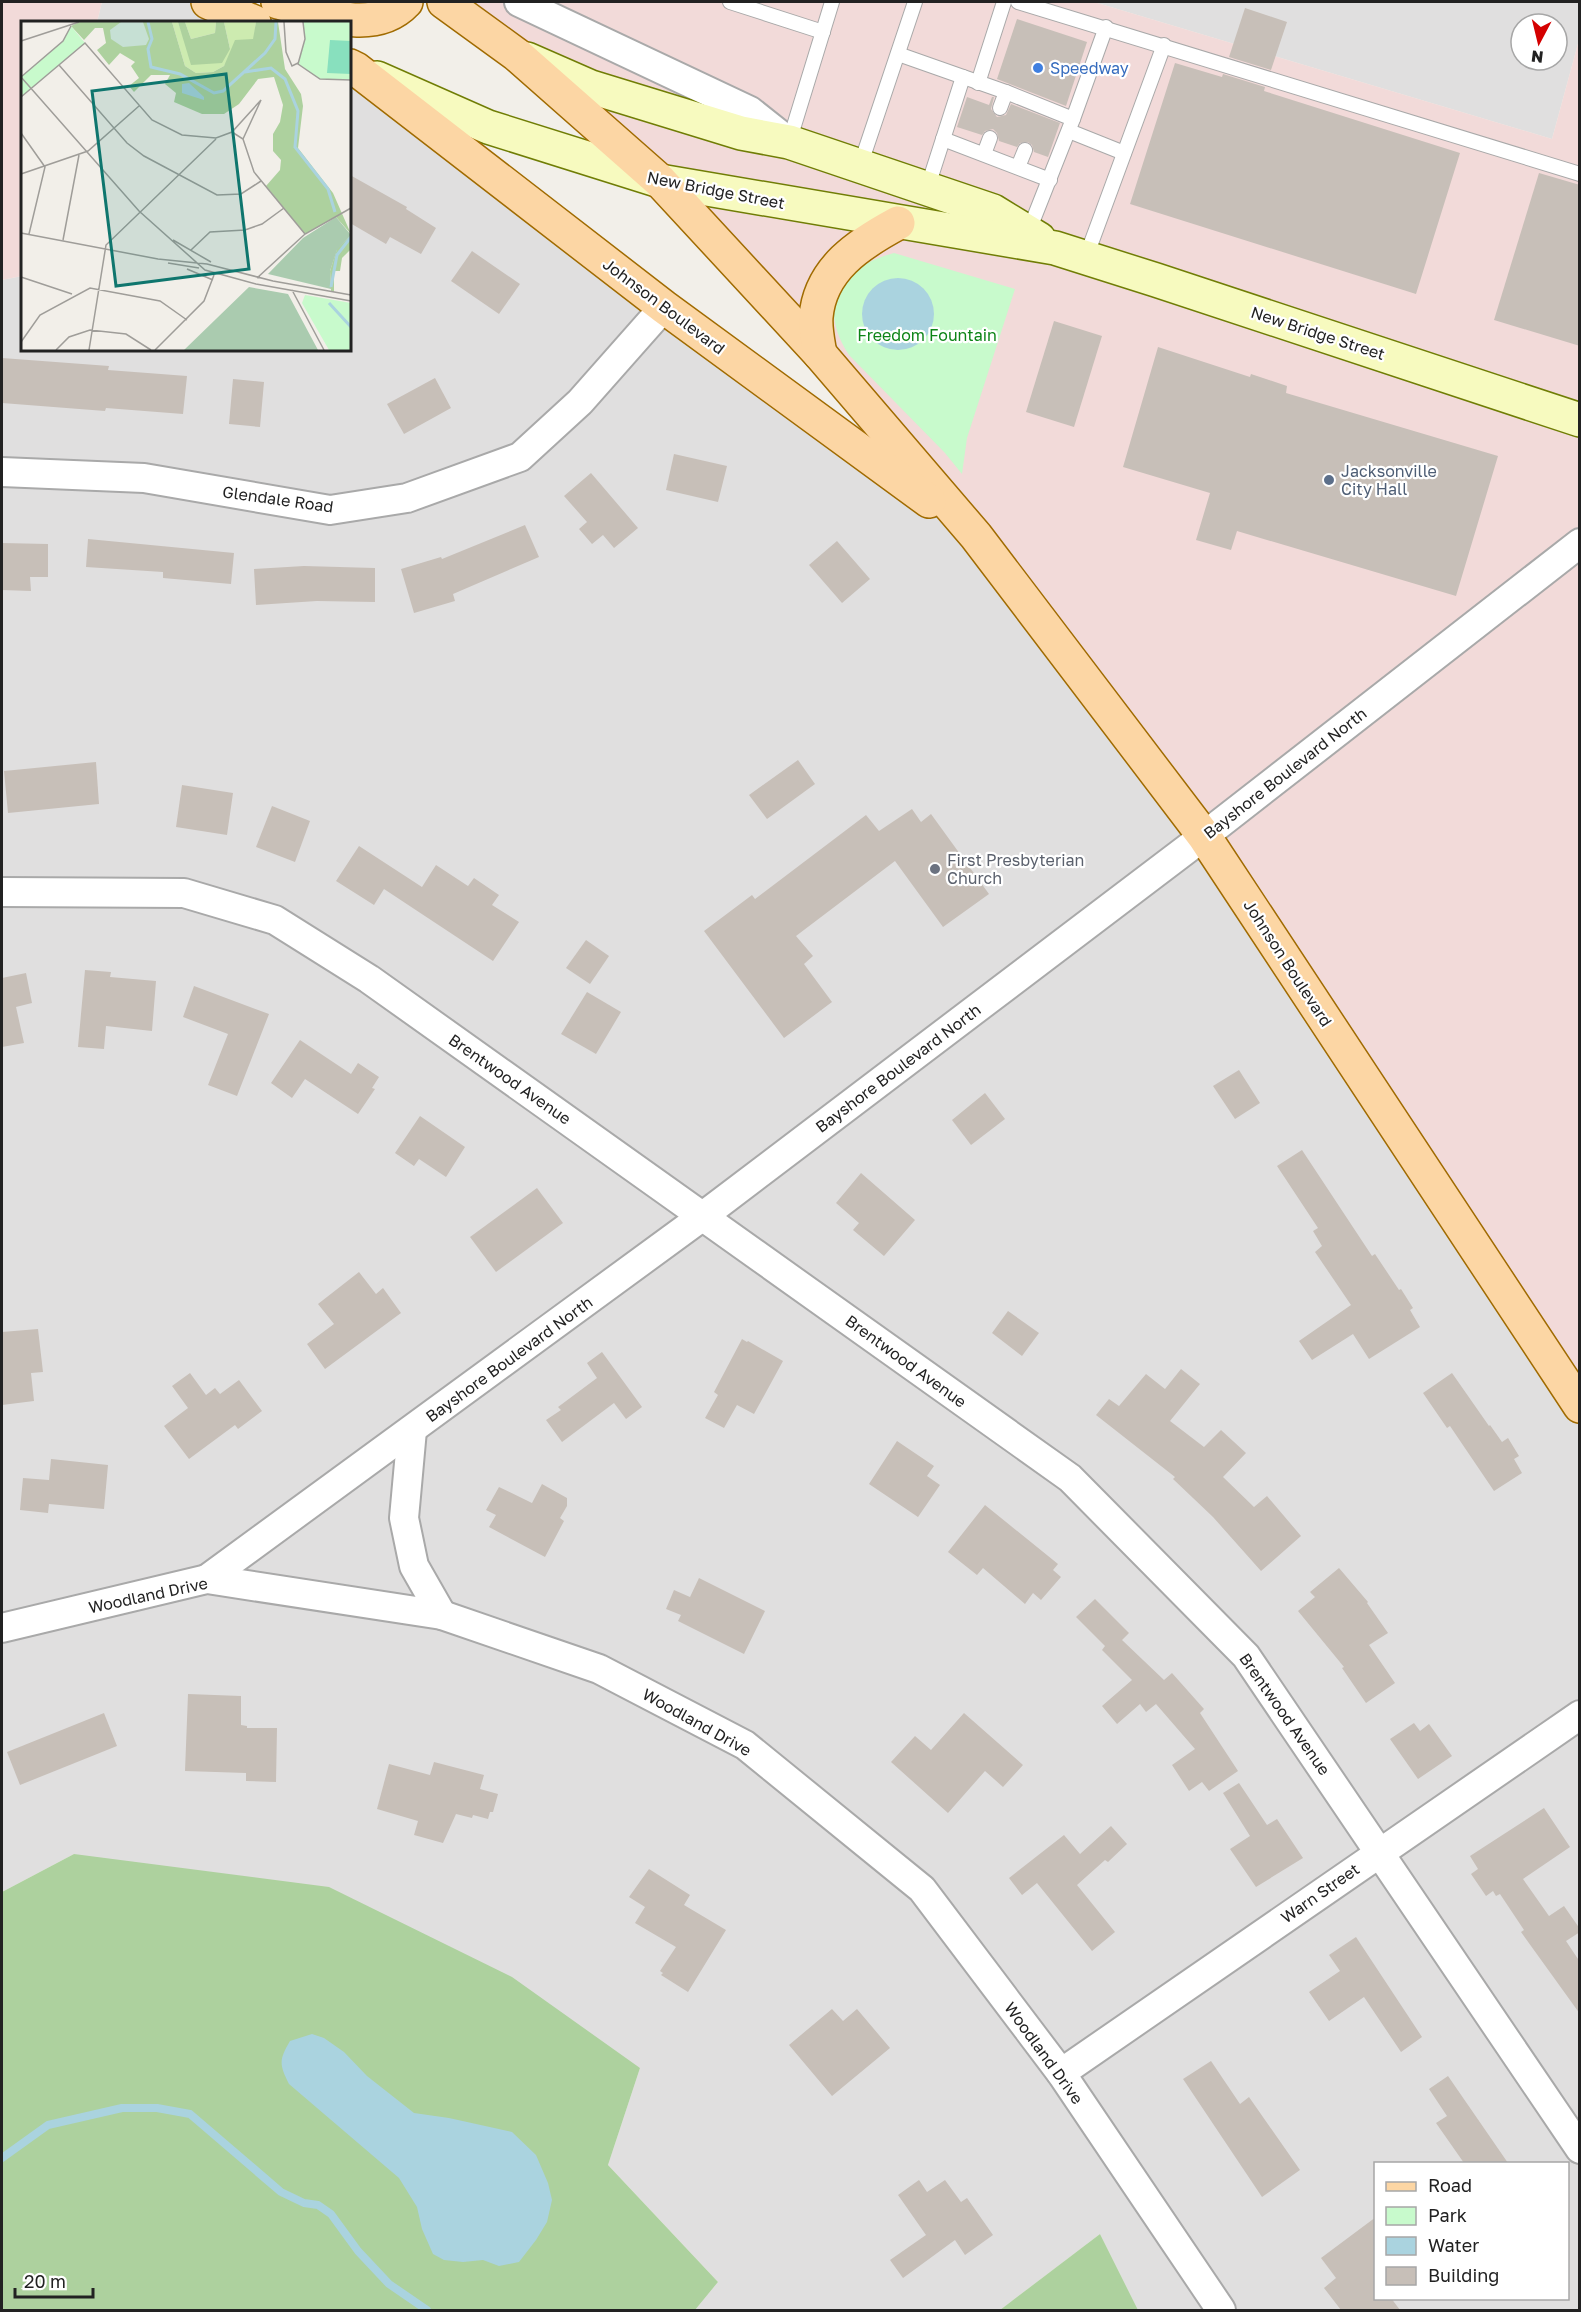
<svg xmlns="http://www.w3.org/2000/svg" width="1581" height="2312" font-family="'Golos Text',sans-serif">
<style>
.residential{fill:#e0dfdf;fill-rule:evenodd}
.commercial{fill:#f2dad9}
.forest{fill:#add19e}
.park{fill:#c8facc}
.water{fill:#aad3df}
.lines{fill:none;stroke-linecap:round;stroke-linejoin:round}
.stream{stroke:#aad3df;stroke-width:8}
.building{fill:#c7bfb8}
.lane-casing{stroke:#a9a9a9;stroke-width:16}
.street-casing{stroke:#a9a9a9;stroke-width:32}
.secondary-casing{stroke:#707d05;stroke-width:36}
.primary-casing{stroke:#a06b00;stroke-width:36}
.lane{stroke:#fff;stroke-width:14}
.street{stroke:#fff;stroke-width:28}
.secondary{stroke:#f7fabf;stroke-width:33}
.primary{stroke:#fcd6a4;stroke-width:33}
.shop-dot{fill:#3f7fe0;stroke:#fff;stroke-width:2}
.service-dot{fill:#5c6f8a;stroke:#fff;stroke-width:2}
.worship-dot{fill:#6b7280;stroke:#fff;stroke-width:2}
.labels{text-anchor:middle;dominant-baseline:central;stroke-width:4.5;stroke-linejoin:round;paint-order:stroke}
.shop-label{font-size:16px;fill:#366cbe;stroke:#fff;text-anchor:start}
.street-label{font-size:16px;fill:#222;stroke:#fff}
.park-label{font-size:16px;fill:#0c8416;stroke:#fff}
.service-label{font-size:16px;fill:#4e5e75;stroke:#fff;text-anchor:start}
.worship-label{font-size:16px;fill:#5b616d;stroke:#fff;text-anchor:start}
.inset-river{fill:none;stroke:#aad3df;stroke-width:3}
.inset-road{fill:none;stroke:#9f9d99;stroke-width:1.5}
.view{fill:#0f766e;fill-opacity:0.15;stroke:#0f766e;stroke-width:3}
.inset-edge{fill:none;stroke:#222;stroke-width:3}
</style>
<rect width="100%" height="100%" fill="#f2efe9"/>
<!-- residential -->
<g class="residential">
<polygon points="102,2 208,2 254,22 97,22"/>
<path d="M1094,2H1579V40L1552,139ZM1521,24H1557V60H1521Z"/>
<path d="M350,66L976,536L1579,1406V2310H1138L1100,2234L1000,2310H695L718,2282L608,2165L640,2068L74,1854L2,1892V280L22,276V350H350ZM1376,2164H1568V2298H1376Z"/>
</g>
<!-- commercial -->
<g class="commercial">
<polygon points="2,2 102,2 97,22 22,22 22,276 2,280"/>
<polygon points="444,2 1094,2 1552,139 1579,40 1579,1406 1204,836 660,181"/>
</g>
<!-- forest -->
<g class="forest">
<polygon points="74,1854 329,1887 512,1977 640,2068 608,2165 718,2282 695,2310 2,2310 2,1892"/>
<polygon points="1100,2234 1138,2310 1000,2310"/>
</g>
<!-- park -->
<path class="park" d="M894,253L1015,289L967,438L962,474L945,453L849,355C816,305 840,267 894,253Z"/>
<!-- water -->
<g class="water">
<circle cx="898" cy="314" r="36"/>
<path d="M312,2034L324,2038L344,2052L367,2076L414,2113L449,2118L512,2132L536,2155L548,2183L552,2200L547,2222L536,2240L519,2262L499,2266L483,2260L463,2262L444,2260L433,2254L422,2229L417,2207L399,2178L289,2084C279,2064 279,2060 290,2041Z"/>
</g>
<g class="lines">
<!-- stream -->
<polyline class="stream" points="2,2158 48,2125 122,2108 157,2108 190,2114 281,2192 304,2203 318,2205 331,2214 358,2251 389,2284 427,2310"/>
</g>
<!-- building -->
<g class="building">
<polygon points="1245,8 1287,22 1271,70 1229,57"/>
<polygon points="1017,19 1087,42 1066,106 997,79"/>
<polygon points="1175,63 1222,77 1223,74 1265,87 1264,91 1460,153 1416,294 1130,204"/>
<polygon points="967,97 989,105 992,97 994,97 991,109 997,117 1006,115 1011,104 1060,123 1048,157 1034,152 1032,145 1028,142 1020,143 1017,147 999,141 997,133 993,129 985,131 982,135 957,127"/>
<polygon points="1539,173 1580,185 1580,346 1494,320"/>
<polygon points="350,175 407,207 406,209 436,228 421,254 390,237 386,244 350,223"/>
<polygon points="472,251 520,284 499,314 451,281"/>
<polygon points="1054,321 1102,336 1074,427 1026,412"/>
<polygon points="1158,347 1250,377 1251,374 1287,386 1286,393 1498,456 1456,596 1237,531 1231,550 1196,540 1210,493 1123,467"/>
<polygon points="2,358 109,366 108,370 187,376 183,414 106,408 105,411 2,403"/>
<polygon points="435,378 451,408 404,434 387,404"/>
<polygon points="233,379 264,382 260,427 229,424"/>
<polygon points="674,454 727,466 718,502 666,490"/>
<polygon points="591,473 638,528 614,548 603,535 592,544 579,529 587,522 564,496"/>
<polygon points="525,525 539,557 453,594 455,601 414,613 401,569 441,557 442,559"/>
<polygon points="88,539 234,553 231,584 163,578 163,572 86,567"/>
<polygon points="837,541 870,579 842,603 809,565"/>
<polygon points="2,543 48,544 48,577 30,577 31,591 2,590"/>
<polygon points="304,566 375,568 375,602 317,601 256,605 254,569"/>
<polygon points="798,760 815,784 767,819 749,795"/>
<polygon points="96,762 99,804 8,813 4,771"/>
<polygon points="182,785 233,793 227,835 176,827"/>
<polygon points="272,806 310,821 295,862 256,847"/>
<polygon points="912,809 921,822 931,814 989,894 943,927 895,861 796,936 813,956 804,964 832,1002 784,1038 704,931 752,895 755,899 866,815 879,831"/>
<polygon points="359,846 422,887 436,865 468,886 474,878 499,895 492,905 519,922 493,961 384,889 374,905 336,881"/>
<polygon points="586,940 609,956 590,984 566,968"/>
<polygon points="85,970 111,972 110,977 156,981 152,1031 106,1026 104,1049 78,1047"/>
<polygon points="26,973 32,1003 16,1007 24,1043 2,1047 2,978"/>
<polygon points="194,986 269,1014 237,1096 208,1085 228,1034 183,1017"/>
<polygon points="587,992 621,1012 596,1054 561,1034"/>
<polygon points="300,1040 351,1074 358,1063 379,1077 372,1088 375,1089 358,1114 305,1079 292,1098 271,1083"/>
<polygon points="1239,1070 1260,1103 1235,1119 1213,1086"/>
<polygon points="985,1093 1005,1119 971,1145 952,1120"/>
<polygon points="420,1116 465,1147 446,1177 419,1159 414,1166 395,1153"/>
<polygon points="1302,1150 1372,1256 1375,1254 1399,1290 1401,1289 1413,1308 1410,1310 1420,1327 1369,1359 1353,1334 1312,1360 1299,1341 1351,1305 1315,1252 1322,1246 1313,1231 1318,1228 1277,1166"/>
<polygon points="861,1173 915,1220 884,1256 853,1230 859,1223 836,1203"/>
<polygon points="537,1188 563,1223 496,1272 470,1237"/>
<polygon points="359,1272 376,1294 383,1288 401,1313 325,1369 307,1344 334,1324 318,1304"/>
<polygon points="1008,1311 1039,1333 1022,1356 992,1333"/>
<polygon points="38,1329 43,1372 31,1373 34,1401 2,1405 2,1332"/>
<polygon points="742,1339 747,1342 748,1341 783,1361 754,1414 737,1405 724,1428 705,1418 718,1395 714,1392"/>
<polygon points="602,1352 642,1407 626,1419 614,1403 562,1442 546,1420 561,1410 558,1407 597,1378 587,1363"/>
<polygon points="1181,1369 1200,1384 1170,1421 1204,1447 1221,1430 1246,1453 1223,1477 1254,1507 1267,1496 1301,1536 1261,1571 1213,1517 1173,1479 1175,1477 1096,1415 1109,1399 1119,1406 1146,1374 1165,1389"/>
<polygon points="190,1373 206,1395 215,1388 220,1394 239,1380 262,1411 238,1429 235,1425 189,1459 164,1426 188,1408 172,1386"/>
<polygon points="1452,1373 1489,1426 1490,1425 1502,1442 1508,1438 1519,1456 1514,1459 1522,1473 1494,1491 1450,1426 1447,1428 1423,1393"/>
<polygon points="897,1441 934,1466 927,1476 940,1485 918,1517 869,1484"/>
<polygon points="51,1459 108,1465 104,1509 49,1504 48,1513 20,1510 23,1478 49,1480"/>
<polygon points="542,1484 567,1498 567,1506 560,1518 564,1521 545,1557 489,1527 496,1515 486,1510 499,1487 532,1503"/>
<polygon points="985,1505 1058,1564 1053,1570 1061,1577 1041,1600 1033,1593 1025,1604 983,1568 977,1575 948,1552"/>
<polygon points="1339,1568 1368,1602 1367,1603 1388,1633 1369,1645 1395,1683 1366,1703 1342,1668 1344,1667 1298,1611 1315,1597 1310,1592"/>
<polygon points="699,1578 765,1611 744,1654 678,1621 681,1615 666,1609 674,1590 690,1597"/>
<polygon points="1095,1599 1129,1633 1122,1640 1164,1680 1172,1673 1204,1709 1200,1713 1238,1771 1209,1791 1202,1782 1189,1791 1172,1765 1195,1749 1156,1704 1146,1712 1140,1704 1117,1724 1102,1706 1132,1680 1102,1650 1105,1646 1076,1617"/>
<polygon points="188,1694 241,1696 241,1725 247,1726 247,1728 277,1728 276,1782 246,1781 246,1773 185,1771"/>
<polygon points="104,1713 117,1746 20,1785 7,1752"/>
<polygon points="964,1713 1023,1765 1003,1787 985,1771 948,1813 891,1762 915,1736 931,1750"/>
<polygon points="1414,1723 1420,1731 1429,1724 1452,1756 1418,1779 1390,1739"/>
<polygon points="434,1762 484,1775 480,1789 498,1794 493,1812 490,1812 488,1819 473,1815 472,1818 456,1814 443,1843 414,1835 418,1821 377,1809 389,1764 430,1775"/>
<polygon points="1239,1783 1267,1825 1277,1819 1303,1858 1256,1887 1230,1849 1250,1836 1223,1793"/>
<polygon points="1544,1808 1570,1847 1523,1879 1549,1916 1564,1906 1580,1929 1580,1932 1566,1941 1580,1962 1580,2014 1521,1932 1524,1930 1500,1894 1496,1896 1493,1891 1486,1896 1471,1874 1478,1869 1470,1856"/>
<polygon points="1111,1826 1127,1844 1108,1862 1105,1860 1077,1885 1115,1932 1092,1951 1037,1883 1022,1895 1009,1878 1064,1835 1080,1854"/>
<polygon points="649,1869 690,1895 684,1905 726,1930 688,1992 661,1975 663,1973 660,1971 676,1947 635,1923 645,1907 629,1897"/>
<polygon points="1356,1937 1422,2037 1401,2052 1364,1997 1329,2021 1309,1992 1340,1971 1329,1955"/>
<polygon points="832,2009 843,2021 857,2009 890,2048 832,2096 789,2045"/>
<polygon points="1211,2061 1240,2104 1249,2097 1300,2170 1262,2197 1183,2079"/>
<polygon points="1448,2076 1508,2163 1464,2163 1436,2123 1447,2116 1429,2089"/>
<polygon points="919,2180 927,2192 945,2180 961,2202 967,2198 993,2235 965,2255 955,2240 903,2278 890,2260 926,2235 898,2195"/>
<polygon points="1376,2217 1376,2298 1391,2298 1400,2310 1341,2310 1324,2288 1336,2278 1321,2258"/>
</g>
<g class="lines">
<defs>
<g id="lane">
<polyline points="730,2 823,32"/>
<polyline points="1018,2 1580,174"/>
<polyline points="898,54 1006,92 1073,119 1028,233"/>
<polyline points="978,83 1004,2"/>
<polyline points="1000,108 1006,92"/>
<polyline points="1073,119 1106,27"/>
<polyline points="1069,131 1124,153"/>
<polyline points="943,139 1050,180"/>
<polyline points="789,142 832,2"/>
<polyline points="984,154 990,138"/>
<polyline points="860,166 915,2"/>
<polyline points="1018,167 1025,150"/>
<polyline points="927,189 963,77"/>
<polyline points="1086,257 1164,45"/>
</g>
<g id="street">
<polyline points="519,2 750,111 789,142"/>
<polyline points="2,472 144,478 330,510 407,498 520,457 580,402 664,307"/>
<polyline points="2,892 184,893 275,920 369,979 1070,1478 1246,1656 1580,2149"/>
<polyline points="412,1430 404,1518 414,1566 442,1615"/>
<polyline points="207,1579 703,1216 1204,836 1580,543"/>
<polyline points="2,1628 207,1579 442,1615 599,1669 745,1745 922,1889 1061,2073 1221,2310"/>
<polyline points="1061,2073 1580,1715"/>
</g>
<g id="secondary">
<polyline points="527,59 591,87 741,133 789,142 993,211 1039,239"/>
<polyline points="377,78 488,127 660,181 1055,248 1156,280 1580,420"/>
</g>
<g id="primary">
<polyline points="208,2 254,22"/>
<path d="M278,2C316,12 373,37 406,2"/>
<polyline points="444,2 517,55 660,181 820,354 976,536 1204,836 1580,1406"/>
<polyline points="350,66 356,69 664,307 929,501"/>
<path d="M820,354C818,342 815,329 816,317C820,269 859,244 898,223"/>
</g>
</defs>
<!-- lane casing -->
<use href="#lane" class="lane-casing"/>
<!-- street casing -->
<use href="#street" class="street-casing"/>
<!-- secondary casing -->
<use href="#secondary" class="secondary-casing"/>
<!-- primary casing -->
<use href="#primary" class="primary-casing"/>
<!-- lane -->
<use href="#lane" class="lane"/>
<!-- street -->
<use href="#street" class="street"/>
<!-- secondary -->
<use href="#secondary" class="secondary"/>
<!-- primary -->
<use href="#primary" class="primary"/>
</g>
<!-- markers -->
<circle class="shop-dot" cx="1038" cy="68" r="6"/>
<circle class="service-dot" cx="1329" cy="480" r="6"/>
<circle class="worship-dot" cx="935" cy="869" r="6"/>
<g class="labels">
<!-- shop labels -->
<g class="shop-label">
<text x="1050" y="68">Speedway</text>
</g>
<!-- street labels -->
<g class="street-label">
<text transform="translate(716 190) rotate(11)">New Bridge Street</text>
<text transform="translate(664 306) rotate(37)">Johnson Boulevard</text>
<text transform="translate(1318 333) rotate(18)">New Bridge Street</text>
<text transform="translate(278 499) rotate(8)">Glendale Road</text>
<text transform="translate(1285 773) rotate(-38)">Bayshore Boulevard North</text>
<text transform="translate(1288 963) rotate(57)">Johnson Boulevard</text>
<text transform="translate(898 1068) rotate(-37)">Bayshore Boulevard North</text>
<text transform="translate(510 1079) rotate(35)">Brentwood Avenue</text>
<text transform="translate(509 1359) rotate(-36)">Bayshore Boulevard North</text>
<text transform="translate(906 1361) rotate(36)">Brentwood Avenue</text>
<text transform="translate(148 1595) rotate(-12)">Woodland Drive</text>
<text transform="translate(1285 1714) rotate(55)">Brentwood Avenue</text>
<text transform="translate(697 1722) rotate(29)">Woodland Drive</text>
<text transform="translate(1320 1893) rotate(-35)">Warn Street</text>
<text transform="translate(1044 2053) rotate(54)">Woodland Drive</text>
</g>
<!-- park labels -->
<g class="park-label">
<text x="927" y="335">Freedom Fountain</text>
</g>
<!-- service labels -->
<g class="service-label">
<text x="1341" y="471">Jacksonville<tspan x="1341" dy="18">City Hall</tspan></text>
</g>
<!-- worship labels -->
<g class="worship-label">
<text x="947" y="860">First Presbyterian<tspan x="947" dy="18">Church</tspan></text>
</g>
</g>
<!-- overview -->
<g transform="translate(21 21)">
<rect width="330" height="330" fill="#f2efe9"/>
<path d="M151,1H157L163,18L209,28L203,1H235L233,18L215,25L203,45L192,51L175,52L164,45ZM164,1H195L194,12L170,18Z" fill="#cdebb0"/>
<path d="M58,1H151L164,45L175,52L192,51L203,45L214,19L232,18L235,1H257L264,48L280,73L282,85L277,127L312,172L330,213L315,196L284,213L245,165L259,149L260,139L252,130V113L259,101L262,84L253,56L237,58L218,83L203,93H181L153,81L155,72L144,63L149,54H130L113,71L108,65L118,57L110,45L114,41L99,32L88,44L76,29L85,22L82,7H74L63,19L50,5ZM157,1H164L170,18L194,12L195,1H203L209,28L201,42L170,44ZM330,214V228L321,237L319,250H313V271L310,270L309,250L316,228Z" fill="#add19e"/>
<path d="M100,1H122L128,18L125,24L102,26L90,18L89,9Z" fill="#c6e0d4"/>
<path d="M315,196L330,214L316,229L309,250L310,268L247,253L282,217ZM228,266L267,273L297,329H163Z" fill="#aacbaf"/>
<path d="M282,1H330V59L299,58L277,43L284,18ZM50,5L64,22L0,76V56L42,20ZM284,274L330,282V329H308L281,282Z" fill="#c8facc"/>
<path d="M309,19L330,20V53L306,52Z" fill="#88e0be"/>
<path d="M168,62L183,76V79L161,72V63Z" fill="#aad3df"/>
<path class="inset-river" d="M127,1L131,18L127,28L130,46L159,53L193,72L202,70L244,32L254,18L255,1M224,51L250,47L264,58L277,90L274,126L307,168L314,191M310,266L316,234L330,216M308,282L330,306"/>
<path class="inset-road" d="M263,1L265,31L271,45L277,42M282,1L284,18L277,43L299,58L330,59M0,20L58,1M38,44L106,122L123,135L196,174L220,173L240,160M0,56L42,20L50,5M0,56L118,190L184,249L235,263L330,280M0,76L64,22L131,99L161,114L195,117L211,111L240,79L222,118M211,111L222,118L233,151L284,213M0,112L24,146L8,213M0,153L67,130L118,85M0,212L137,238L186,243L252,260L330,274M42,219L58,134M152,219L190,241M170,229L189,211L224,209L241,203L263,187M147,242L178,247M166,248L192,259M0,256L51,273M236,257L284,213L330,187M271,269L303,329M0,321L19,294L69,267L139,280L166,299M35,329L48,316L69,309L105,313L130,329M68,329L85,224L195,118M134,329L183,280L193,254"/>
<path class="view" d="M205,53L228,248L95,265L71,70Z"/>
<rect width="330" height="330" class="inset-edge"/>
</g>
<!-- border -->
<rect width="1581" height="2312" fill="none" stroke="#222222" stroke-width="6"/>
<!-- legend -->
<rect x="1374" y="2162" width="195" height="138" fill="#ffffff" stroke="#a7a7a7" stroke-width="1.5"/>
<rect x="1386" y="2182" width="30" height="9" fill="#fcd6a4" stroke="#a7a7a7" stroke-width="1.5"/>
<text x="1428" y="2192" font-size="18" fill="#222222">Road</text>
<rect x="1386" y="2207" width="30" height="18" fill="#c8facc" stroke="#a7a7a7" stroke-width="1.5"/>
<text x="1428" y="2222" font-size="18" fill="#222222">Park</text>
<rect x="1386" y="2237" width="30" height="18" fill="#aad3df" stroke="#a7a7a7" stroke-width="1.5"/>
<text x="1428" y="2252" font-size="18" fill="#222222">Water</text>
<rect x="1386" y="2267" width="30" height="18" fill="#c7bfb8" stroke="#a7a7a7" stroke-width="1.5"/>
<text x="1428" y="2282" font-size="18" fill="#222222">Building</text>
<!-- north arrow -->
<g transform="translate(1539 42) rotate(187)"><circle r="28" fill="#ffffff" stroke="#a7a7a7" stroke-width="1.5"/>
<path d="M0-4.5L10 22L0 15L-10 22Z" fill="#d40000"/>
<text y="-9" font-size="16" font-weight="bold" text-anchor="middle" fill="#222222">N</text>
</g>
<!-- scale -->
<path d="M15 2288v9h78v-9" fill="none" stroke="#222222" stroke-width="3"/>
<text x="24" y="2288" font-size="18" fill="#222222" stroke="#ffffff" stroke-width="4.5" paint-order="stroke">20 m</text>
</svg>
